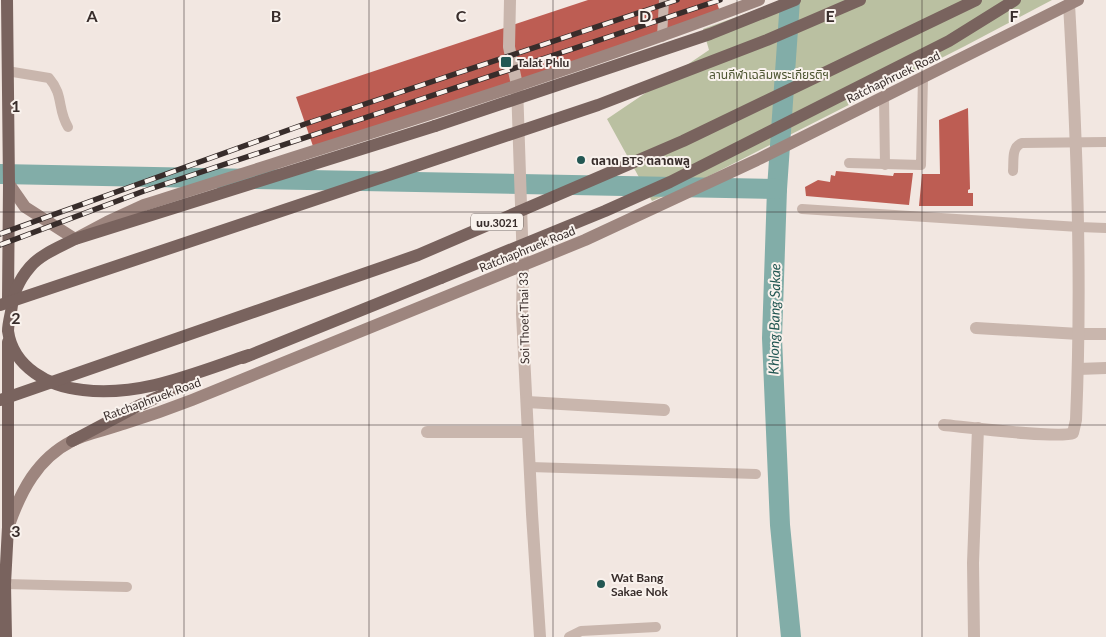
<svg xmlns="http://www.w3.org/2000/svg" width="1106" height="637" font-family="Lato,'Noto Sans Thai',sans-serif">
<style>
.green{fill:#bac0a1}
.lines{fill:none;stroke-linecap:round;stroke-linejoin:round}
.canal{stroke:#82ada8;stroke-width:20}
.building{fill:#bd5d53}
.service{stroke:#c9b6ad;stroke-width:10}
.minor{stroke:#c9b6ad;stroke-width:12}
.secondary{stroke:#9d857e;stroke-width:12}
.primary{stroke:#79635e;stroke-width:12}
.rail-casing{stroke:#382d2b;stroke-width:5.5}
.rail{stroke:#f9f2ed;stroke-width:4;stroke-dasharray:11;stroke-linecap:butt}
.primary-bridge{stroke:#79635e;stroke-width:12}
.grid{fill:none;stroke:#382d2b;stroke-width:1;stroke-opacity:0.55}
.poi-dot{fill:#235753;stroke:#f9f2ed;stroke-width:2}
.labels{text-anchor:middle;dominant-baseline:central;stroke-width:4;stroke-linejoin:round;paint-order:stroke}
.shield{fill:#f9f2ed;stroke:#726865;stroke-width:1}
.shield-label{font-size:11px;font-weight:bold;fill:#382d2b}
.poi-label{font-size:12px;font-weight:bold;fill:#382d2b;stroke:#f9f2ed;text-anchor:start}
.park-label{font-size:12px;fill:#4d5531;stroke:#f9f2ed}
.street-label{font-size:12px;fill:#382d2b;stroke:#f9f2ed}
.water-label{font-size:14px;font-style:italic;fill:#235753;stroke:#f9f2ed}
.grid-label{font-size:16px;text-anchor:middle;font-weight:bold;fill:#382d2b;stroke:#f9f2ed;stroke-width:4;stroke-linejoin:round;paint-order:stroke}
</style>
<rect width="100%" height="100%" fill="#f2e7e1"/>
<!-- green -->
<polygon class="green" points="783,0 1052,0 965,46 703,179 652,201 607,119 709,50 703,29"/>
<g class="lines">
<!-- canal -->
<g class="canal">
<polyline points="790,0 777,189 772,338 780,525 791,637"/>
<polyline points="0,174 777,189"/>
</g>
</g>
<!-- building -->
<g class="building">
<polygon points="588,0 716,0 721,15 314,149 296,97"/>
<polygon points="968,108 970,189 968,190 968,193 973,193 973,206 919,206 922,174 940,174 939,120"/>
<polygon points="836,171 893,176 894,173 913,173 909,205 806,196 805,187 818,180 830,182 831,175 835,176"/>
</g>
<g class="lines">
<!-- service -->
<g class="service">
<polyline points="662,37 664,0"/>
<path d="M7,71L49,78C64,95 57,109 68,127"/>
<polyline points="884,97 885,165"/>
<polyline points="849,163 921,165 923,77"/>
<path d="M1013,171C1014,161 1011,147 1022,143L1106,142"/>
<polyline points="802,209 1079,227 1106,228"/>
<polyline points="530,467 756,474"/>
<polyline points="5,584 127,587"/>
<polyline points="569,637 581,631 656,627"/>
</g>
<!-- minor -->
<g class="minor">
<polyline points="510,0 509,47 517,85 523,265 522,314 532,514 540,637"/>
<polyline points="976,328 1079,334 1106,334"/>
<polyline points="1078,369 1106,368"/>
<polyline points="527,402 664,410"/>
<path d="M944,425C965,427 1060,439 1073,433L1076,420C1082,281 1077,143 1069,4"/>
<polyline points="427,432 528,432"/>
<polyline points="974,637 973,563 978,428"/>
</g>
<!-- secondary -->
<g class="secondary">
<path d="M9,184L25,207L75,239L107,222L144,205C350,139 557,77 759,0"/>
<path d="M9,525C21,491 37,459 72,441C87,433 107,430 123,424C146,417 169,409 192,400L585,240L757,160L1078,0"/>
</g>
<!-- primary -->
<g class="primary">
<polyline points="7,0 9,184 8,300"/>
<path d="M249,355C195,373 141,397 83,390C49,387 13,367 8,331C8,325 10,317 11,312C13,294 18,281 30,267C41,254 60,247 75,239L435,126"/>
<polyline points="243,358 441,278"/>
<polyline points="72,441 136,407 186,384"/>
<polyline points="6,637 5,584 8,527 8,342"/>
</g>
<defs>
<g id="rail">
<polyline points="0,234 305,124 677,0"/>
<polyline points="0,245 144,191 720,0"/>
</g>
</defs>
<!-- rail casing -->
<use href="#rail" class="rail-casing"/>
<!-- rail -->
<use href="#rail" class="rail"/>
<!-- primary-bridge -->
<g class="primary-bridge">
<polyline points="435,126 710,34 795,0"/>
<polyline points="441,278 605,211 670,182 949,41 1015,0"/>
<polyline points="0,305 598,105 767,40 860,0"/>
<polyline points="0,400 418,255 683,141 976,0"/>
</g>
</g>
<!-- grid -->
<path class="grid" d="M184,0V637M369,0V637M553,0V637M737,0V637M922,0V637M0,212H1106M0,425H1106"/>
<!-- markers -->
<g class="poi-dot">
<rect x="500" y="56" width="12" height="12" rx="2.5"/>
<circle cx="581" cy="160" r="5"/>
<circle cx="601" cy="584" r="5"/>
</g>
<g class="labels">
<!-- shield labels -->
<rect class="shield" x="471" y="213.5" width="52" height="17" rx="4"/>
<g class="shield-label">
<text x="497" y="222">นบ.3021</text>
</g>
<!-- poi labels -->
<g class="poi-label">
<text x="517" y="62">Talat Phlu</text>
<text x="591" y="160">ตลาด BTS ตลาดพลู</text>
<text x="611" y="577">Wat Bang<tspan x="611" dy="14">Sakae Nok</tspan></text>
</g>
<!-- park labels -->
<g class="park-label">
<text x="769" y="74">ลานกีฬาเฉลิมพระเกียรติฯ</text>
</g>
<!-- street labels -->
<g class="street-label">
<text transform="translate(893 77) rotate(-26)">Ratchaphruek Road</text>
<text transform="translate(527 249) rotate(-22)">Ratchaphruek Road</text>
<text transform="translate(524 318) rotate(-91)">Soi Thoet Thai 33</text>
<text transform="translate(152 399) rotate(-20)">Ratchaphruek Road</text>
</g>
<!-- water labels -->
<g class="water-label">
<text transform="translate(774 319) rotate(-89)">Khlong Bang Sakae</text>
</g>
</g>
<g class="grid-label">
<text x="92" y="22">A</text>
<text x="276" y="22">B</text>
<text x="461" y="22">C</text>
<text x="645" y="22">D</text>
<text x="830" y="22">E</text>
<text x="1014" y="22">F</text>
<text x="16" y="112">1</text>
<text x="16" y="324">2</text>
<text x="16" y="537">3</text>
</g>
</svg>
